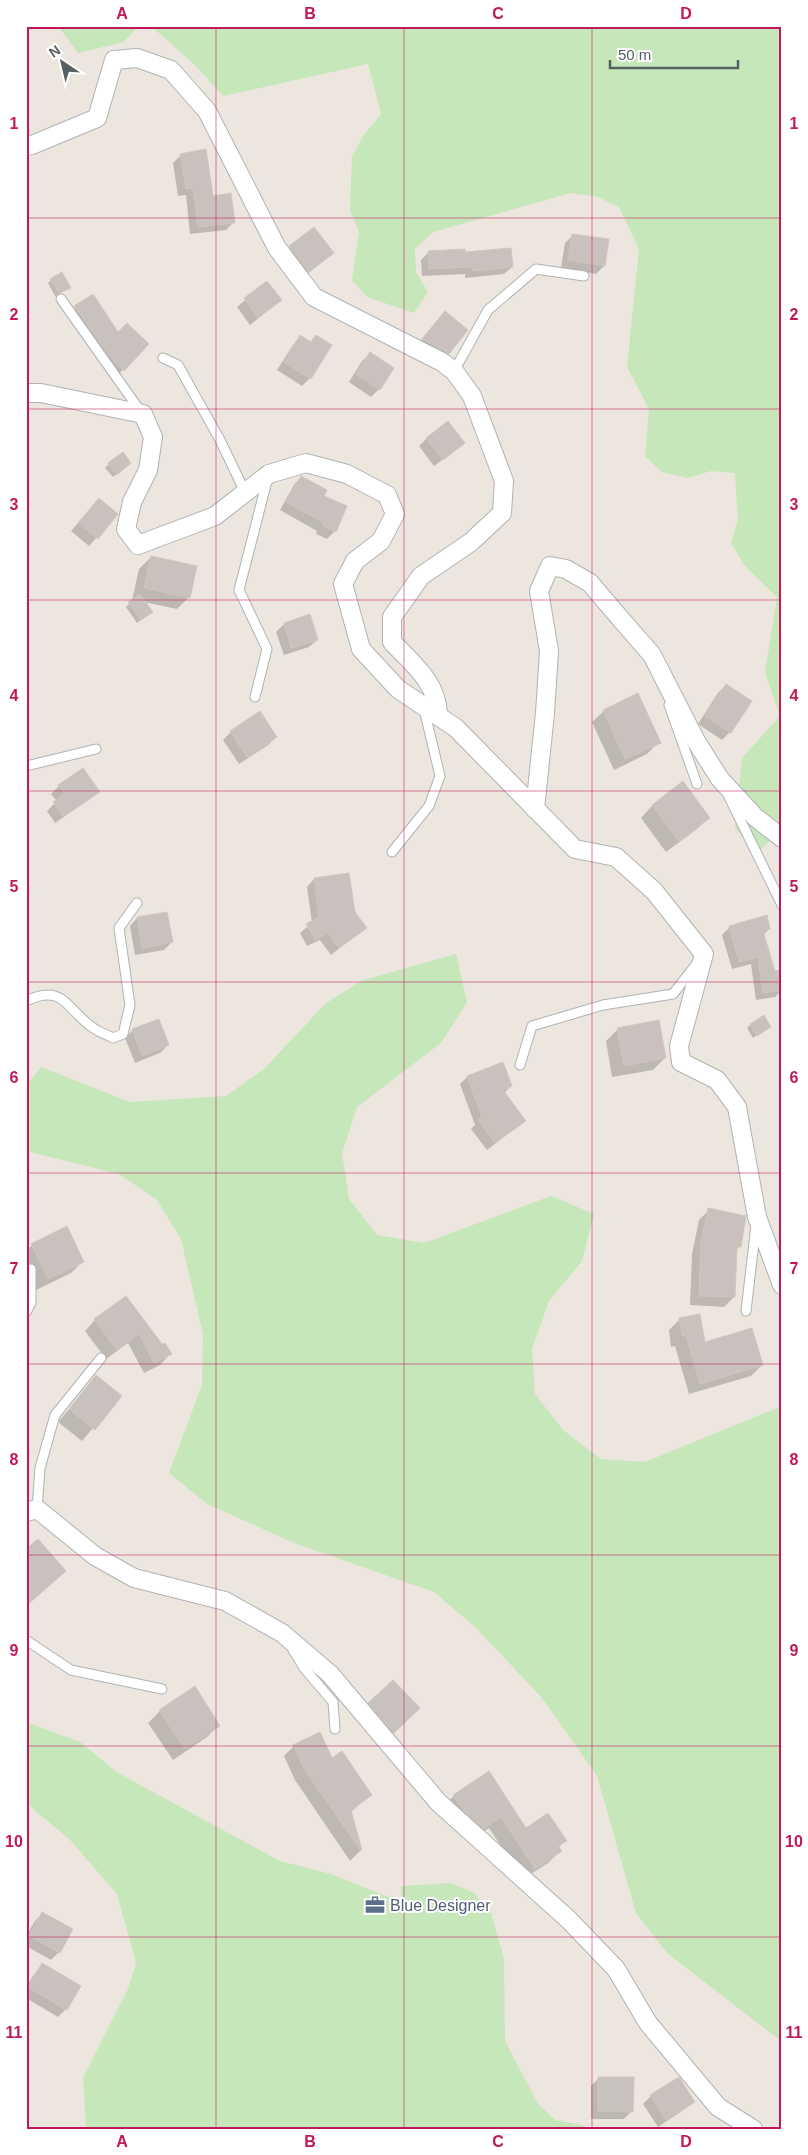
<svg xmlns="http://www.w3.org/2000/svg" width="808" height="2155" font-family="Arial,sans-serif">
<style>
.green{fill:#c5e7ba}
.shadow{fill:#0003}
.building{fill:#c8c1bd;stroke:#d2c6be}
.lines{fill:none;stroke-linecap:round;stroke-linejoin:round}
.service-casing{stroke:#aeb3b6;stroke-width:11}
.minor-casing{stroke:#aeb3b6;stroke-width:20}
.service{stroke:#fff;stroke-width:9}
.minor{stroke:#fff;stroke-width:18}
.grid{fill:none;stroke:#c2185b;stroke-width:1;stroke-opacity:0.55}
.labels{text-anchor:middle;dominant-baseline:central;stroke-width:4;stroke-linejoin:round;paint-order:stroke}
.service-label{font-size:16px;fill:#4e5e75;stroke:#fff;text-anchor:start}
.neatline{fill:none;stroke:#c2185b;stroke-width:2}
.grid-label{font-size:16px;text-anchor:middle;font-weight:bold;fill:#c2185b}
</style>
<rect width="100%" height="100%" fill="#ede6df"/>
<!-- green -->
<g class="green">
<polygon points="58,26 138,26 124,42 78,53"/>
<polygon points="151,26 782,26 782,829 757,853 735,828 742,758 780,716 765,673 777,597 744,565 731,543 738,520 735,473 711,471 687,478 662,472 645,456 649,409 627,367 639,249 619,207 598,197 571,193 433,232 415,249 416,272 428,292 414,313 367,297 352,280 359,232 350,210 352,157 363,136 381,114 368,64 223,96 194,64"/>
<polygon points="456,954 467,1002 441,1043 357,1107 342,1153 349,1199 377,1235 424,1243 551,1196 594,1214 582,1261 549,1301 532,1349 535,1394 563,1430 601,1459 645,1462 782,1406 782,2042 667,1953 636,1913 597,1776 542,1698 474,1626 434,1592 294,1543 207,1504 169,1473 202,1385 203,1334 181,1239 157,1200 119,1174 26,1151 26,1086 41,1067 130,1102 226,1096 264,1069 326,1003 363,980"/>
<polygon points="26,1722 80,1742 118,1773 280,1861 331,1874 401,1902 401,1886 451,1883 474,1893 491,1913 504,1959 505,2041 538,2104 555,2120 582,2125 589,2129 86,2129 83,2078 128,1989 136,1963 117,1894 70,1840 26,1803"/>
</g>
<!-- shadow -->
<g class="shadow">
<polygon points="181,155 234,222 226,230 190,234 186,195 178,196 173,163"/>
<polygon points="314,229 332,253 301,279 282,255"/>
<polygon points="573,235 604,266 596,274 561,268 565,243"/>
<polygon points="429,252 464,253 512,267 504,274 465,278 465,274 422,276 421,260"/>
<polygon points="51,280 70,288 55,296 48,283"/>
<polygon points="267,282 280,300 250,325 237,307"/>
<polygon points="92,295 118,334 147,344 116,377 67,315"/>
<polygon points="445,312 448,353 440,361 415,347"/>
<polygon points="300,337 310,343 316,337 310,378 302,386 277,370 293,345"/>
<polygon points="370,354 379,389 371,397 349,382 362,361"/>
<polygon points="426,439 456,450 434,466 419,446"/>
<polygon points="109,464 126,467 113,477 105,468"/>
<polygon points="301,477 322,497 345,507 335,531 327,539 316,534 317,531 280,510 294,485"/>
<polygon points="99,499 117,514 89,546 71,531"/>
<polygon points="151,557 189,597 177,609 144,602 148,615 137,623 126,607 132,601 139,569"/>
<polygon points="309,616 317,640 309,647 284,655 276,632 284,624"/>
<polygon points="726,685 730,732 722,740 698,724 718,693"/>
<polygon points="604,711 659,742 647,754 614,770 592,722"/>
<polygon points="231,732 276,737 268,745 239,764 223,740"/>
<polygon points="683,783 708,818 697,829 666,852 641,818 652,806"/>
<polygon points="59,786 98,792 90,799 55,823 47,811 57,801 51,794"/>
<polygon points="348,874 354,913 365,928 331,955 320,940 307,946 300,933 312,923 307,887 314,879"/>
<polygon points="137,918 172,942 164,950 135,955 130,926"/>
<polygon points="730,927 769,929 763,935 774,972 782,984 782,990 775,997 756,1000 751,964 732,969 722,935"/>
<polygon points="750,1025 770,1027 753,1038 747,1028"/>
<polygon points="618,1029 665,1058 653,1070 612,1077 606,1041"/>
<polygon points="133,1030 168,1045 160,1053 135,1063 125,1038"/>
<polygon points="467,1077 511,1086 504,1093 524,1121 487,1150 471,1129 475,1125 460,1084"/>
<polygon points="709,1210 744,1217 739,1247 735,1251 734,1297 724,1307 690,1305 692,1254 699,1220"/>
<polygon points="32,1245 82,1262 71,1273 36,1290 26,1269 26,1251"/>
<polygon points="126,1298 162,1346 170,1354 160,1365 144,1373 128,1343 106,1359 85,1331 95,1320"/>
<polygon points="680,1319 704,1344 762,1365 751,1376 689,1394 675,1346 671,1347 669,1330"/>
<polygon points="96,1377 120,1396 82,1441 58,1422"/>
<polygon points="393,1682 407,1720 381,1744 358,1716"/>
<polygon points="160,1711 219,1725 207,1737 173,1760 148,1723"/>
<polygon points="294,1746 332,1760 370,1795 351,1812 361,1850 350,1861 295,1780 284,1756"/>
<polygon points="489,1773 526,1830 565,1841 558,1848 560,1851 548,1863 523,1879 489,1828 471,1840 442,1807 454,1796"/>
<polygon points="43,1913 59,1952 51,1960 26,1946 26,1936 35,1921"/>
<polygon points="43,1965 66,2009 58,2017 26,1998 26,1987 35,1973"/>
<polygon points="599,2078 632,2111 624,2119 591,2119 591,2086"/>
<polygon points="651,2096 693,2102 685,2109 658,2127 643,2104"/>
</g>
<!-- building -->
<g class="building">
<polygon points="206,149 213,196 231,193 235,223 198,227 193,188 186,189 180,154"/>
<polygon points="314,227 334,253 309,272 289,246"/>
<polygon points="572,234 609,239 605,266 568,260"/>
<polygon points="511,248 513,267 472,271 472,267 429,269 428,251 465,249 465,252"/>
<polygon points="62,272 71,288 59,293 50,279"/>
<polygon points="267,281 282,300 258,318 244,298"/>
<polygon points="93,294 118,332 127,323 149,344 124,371 110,357 74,306"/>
<polygon points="445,311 468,330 449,354 422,339"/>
<polygon points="300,335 311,342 316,335 332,345 311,379 284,362"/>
<polygon points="370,352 394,368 380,390 356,374"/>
<polygon points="448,421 465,443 443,460 426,438"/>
<polygon points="123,452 131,463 117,475 108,463"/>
<polygon points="301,476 327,490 324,496 347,506 336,532 323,526 324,523 286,502"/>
<polygon points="99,498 118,514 98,539 78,523"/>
<polygon points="151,556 197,566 190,598 144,588"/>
<polygon points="140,594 153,612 141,620 128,602"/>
<polygon points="310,614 318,640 291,648 284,623"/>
<polygon points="726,684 752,701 731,733 705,716"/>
<polygon points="638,693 661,743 625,759 603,710"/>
<polygon points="260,711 277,737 247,757 230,731"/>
<polygon points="83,768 100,792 63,816 53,802 65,794 58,785"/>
<polygon points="683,781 710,818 679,841 652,805"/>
<polygon points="349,873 355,912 367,928 339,948 328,933 315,940 306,924 319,917 314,878"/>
<polygon points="167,912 173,942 142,948 137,917"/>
<polygon points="767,915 770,929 763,931 775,971 782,970 782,990 763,993 758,957 739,962 729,926"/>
<polygon points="764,1015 771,1027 757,1036 750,1024"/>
<polygon points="159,1019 169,1045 142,1056 132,1029"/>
<polygon points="659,1020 666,1058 624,1066 617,1028"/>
<polygon points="503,1062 512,1086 503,1090 526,1121 495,1143 478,1120 482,1117 467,1076"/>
<polygon points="708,1208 746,1216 741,1247 737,1246 735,1297 699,1296 701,1243"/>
<polygon points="67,1226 84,1262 48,1279 31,1244"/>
<polygon points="126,1296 162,1344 165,1343 172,1354 154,1363 139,1333 117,1350 94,1319"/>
<polygon points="700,1314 705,1342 752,1328 763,1365 700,1384 686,1335 682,1336 679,1318"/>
<polygon points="96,1375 122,1396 95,1430 69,1409"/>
<polygon points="38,1539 66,1571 26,1606 26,1549"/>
<polygon points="393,1680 420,1708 394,1733 368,1703"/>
<polygon points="195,1686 220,1726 185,1749 159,1710"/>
<polygon points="320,1732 332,1758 342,1751 372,1795 351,1810 362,1850 361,1851 305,1770 293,1745"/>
<polygon points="489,1771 526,1828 548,1813 567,1841 558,1846 562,1851 535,1869 501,1817 483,1829 464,1811 453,1795"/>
<polygon points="42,1912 73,1929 60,1953 29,1936"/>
<polygon points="42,1963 81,1986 67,2010 28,1987"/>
<polygon points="598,2077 634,2077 633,2112 598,2111"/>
<polygon points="679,2077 695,2102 666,2120 650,2095"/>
</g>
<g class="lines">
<defs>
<g id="service">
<polyline points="61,299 141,412"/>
<polyline points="163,358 178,365 220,440 245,492"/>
<polyline points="454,371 488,310 536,269 584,276"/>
<polyline points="255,697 267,649 239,590 268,477"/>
<polyline points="669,705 697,784"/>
<polyline points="26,766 96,749"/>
<polyline points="729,797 782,905"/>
<polyline points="392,852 429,806 440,776 424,709"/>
<path d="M26,1001C64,983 66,1009 92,1027C98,1032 106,1034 113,1038L123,1034L130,1005L119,928L137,903"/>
<polyline points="520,1065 532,1026 603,1005 673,994 698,962"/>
<polyline points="746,1311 756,1225"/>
<polyline points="26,1312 31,1303 31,1269"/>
<polyline points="37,1509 40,1468 55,1415 101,1358"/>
<polyline points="26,1640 71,1670 162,1689"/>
<polyline points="293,1650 304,1668 333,1702 335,1729"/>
</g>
<g id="minor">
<path d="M26,146L32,145L97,118L114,60L137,58L171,70L207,111L277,248L314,297L442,362L454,371L472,396L504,481L502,513L471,542L421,576L392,617V642C413,664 438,683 438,716"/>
<polyline points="26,393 41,393 143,414 153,437 148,470 132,502 126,529 138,545 215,516 269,474 306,463 347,474 387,495 395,514 381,541 355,561 343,584 361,649 398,689 456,728 575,849 616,857 654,891 704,954 679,1046 681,1062 717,1080 737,1107 757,1217 782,1285"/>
<polyline points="535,809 545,713 549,651 539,591 550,566 566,569 590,583 619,617 652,655 696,741 720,779 755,817 782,838"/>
<polyline points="26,1512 37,1509 95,1556 134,1578 225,1601 282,1633 330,1674 438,1802 569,1920 616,1969 648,2023 718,2107 753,2129"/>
</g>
</defs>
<!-- service casing -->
<use href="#service" class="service-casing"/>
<!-- minor casing -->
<use href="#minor" class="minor-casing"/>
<!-- service -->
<use href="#service" class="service"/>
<!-- minor -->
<use href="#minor" class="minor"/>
</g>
<!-- grid -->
<path class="grid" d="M216,26V2129M404,26V2129M592,26V2129M26,218H782M26,409H782M26,600H782M26,791H782M26,982H782M26,1173H782M26,1364H782M26,1555H782M26,1746H782M26,1937H782"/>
<!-- icons -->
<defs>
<symbol id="office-bare" viewBox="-9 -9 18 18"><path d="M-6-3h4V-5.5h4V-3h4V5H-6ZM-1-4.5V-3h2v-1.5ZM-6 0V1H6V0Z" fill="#5c6f8a" stroke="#fff" stroke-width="2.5" paint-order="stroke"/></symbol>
</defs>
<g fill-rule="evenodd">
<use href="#office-bare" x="361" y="1891" width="28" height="28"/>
</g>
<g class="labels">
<!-- service labels -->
<g class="service-label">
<text x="390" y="1905">Blue Designer</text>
</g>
</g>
<!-- border -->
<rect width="808" height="2155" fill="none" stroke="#ffffff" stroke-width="55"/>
<!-- north arrow -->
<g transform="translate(62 62) rotate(325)" stroke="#ffffff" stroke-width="4" paint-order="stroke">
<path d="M0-4L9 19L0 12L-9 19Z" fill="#585f62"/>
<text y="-8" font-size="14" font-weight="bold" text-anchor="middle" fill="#585f62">N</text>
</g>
<!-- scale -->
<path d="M610 60v8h128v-8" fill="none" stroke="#585f62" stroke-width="2.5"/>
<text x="618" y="60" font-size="15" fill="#585f62" stroke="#ffffff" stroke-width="4" paint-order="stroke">50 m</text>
<rect x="28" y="28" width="752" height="2100" class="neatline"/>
<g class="grid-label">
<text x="122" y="19">A</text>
<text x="310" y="19">B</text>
<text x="498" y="19">C</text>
<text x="686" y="19">D</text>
<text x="14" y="129">1</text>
<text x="794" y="129">1</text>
<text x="14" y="320">2</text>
<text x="794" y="320">2</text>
<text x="14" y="510">3</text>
<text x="794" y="510">3</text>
<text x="14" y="701">4</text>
<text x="794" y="701">4</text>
<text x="14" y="892">5</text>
<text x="794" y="892">5</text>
<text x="14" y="1083">6</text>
<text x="794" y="1083">6</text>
<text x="14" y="1274">7</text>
<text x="794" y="1274">7</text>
<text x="14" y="1465">8</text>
<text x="794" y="1465">8</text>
<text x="14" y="1656">9</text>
<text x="794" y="1656">9</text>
<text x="14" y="1847">10</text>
<text x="794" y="1847">10</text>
<text x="14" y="2038">11</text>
<text x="794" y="2038">11</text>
<text x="122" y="2147">A</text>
<text x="310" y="2147">B</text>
<text x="498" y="2147">C</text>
<text x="686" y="2147">D</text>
</g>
</svg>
